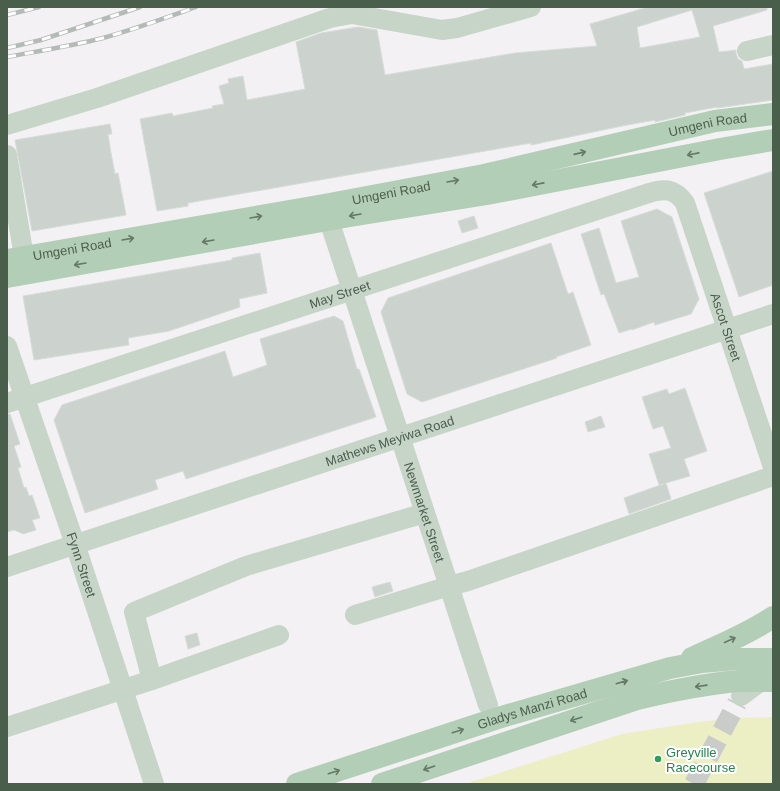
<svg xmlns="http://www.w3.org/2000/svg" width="780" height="791" font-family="Helvetica,sans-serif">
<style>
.green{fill:#eceec3}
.building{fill:#ccd3ce;stroke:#d6dcd8;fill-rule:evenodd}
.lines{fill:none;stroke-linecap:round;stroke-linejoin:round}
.minor-tunnel{stroke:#c9ccc9;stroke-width:20;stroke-dasharray:20 10;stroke-linecap:butt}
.minor{stroke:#c6d5c8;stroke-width:20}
.major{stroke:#b3ceb7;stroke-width:22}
.rail-casing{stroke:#b4bbb6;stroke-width:4.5}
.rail{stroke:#fff;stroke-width:3;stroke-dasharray:9;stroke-linecap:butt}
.oneway{stroke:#647a67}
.leisure-dot{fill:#2e9e5b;stroke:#fff;stroke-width:1.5}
.labels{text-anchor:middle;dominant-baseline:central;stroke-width:4;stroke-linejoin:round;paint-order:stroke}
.street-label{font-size:13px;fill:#4a5e4c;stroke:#fff}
.leisure-label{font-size:13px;fill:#27864d;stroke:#fff;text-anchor:start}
</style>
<rect width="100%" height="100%" fill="#f3f1f3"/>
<!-- green -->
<polygon class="green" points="773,717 773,784 465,784 622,734 698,722 736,718"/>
<!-- building -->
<g class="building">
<path d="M648,7H767V10L713,26L719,52L736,50V54L738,59L742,61L744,69L773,64V100L717,108V107L685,113V115L655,122V120L622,126L531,145V143L188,203V206L157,211L140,119L172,113L173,116L213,108L212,106L224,104L219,86L229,83L228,79L243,76L247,100L305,89L296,42L321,33L358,27L377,30L385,75L515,53L597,46L590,24ZM692,10L700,37L640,48L637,27Z"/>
<polygon points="110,124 112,134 108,134 111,153 115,174 118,173 126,215 32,231 15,140"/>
<polygon points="773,171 773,285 739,297 704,193"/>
<polygon points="657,209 672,217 699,299 691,314 655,325 654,322 632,330 632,329 619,333 604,294 601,295 581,234 599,228 616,283 639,277 621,221"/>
<polygon points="474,216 478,228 462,233 458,221"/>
<polygon points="551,243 568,294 573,292 591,345 556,357 557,358 422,402 407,394 381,312 388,298"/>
<polygon points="260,253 267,293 239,299 240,307 169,331 128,338 129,345 34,360 23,296 232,260 232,258"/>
<polygon points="334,316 343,321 357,369 359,369 376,417 186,479 183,471 155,480 158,489 85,513 54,420 62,405 225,351 233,377 267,365 260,339"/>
<polygon points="685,388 707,451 684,459 690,476 659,485 649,454 671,448 663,426 653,429 642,397 667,389 669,394"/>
<polygon points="7,414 10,414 20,444 14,446 21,467 18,468 24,488 26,487 29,496 32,495 40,518 32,520 36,530 23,534 14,530 7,532"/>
<polygon points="601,416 605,427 588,432 585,422"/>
<polygon points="666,483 671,499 629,514 624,498"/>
<polygon points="390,582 393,591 375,597 372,587"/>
<polygon points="197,633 200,645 188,649 185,636"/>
</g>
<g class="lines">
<!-- minor-tunnel -->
<polyline class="minor-tunnel" points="694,784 737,703"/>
<!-- minor -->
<g class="minor">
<polyline points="747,51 773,45"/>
<polyline points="7,125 97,98 330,18 352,14 442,30 457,28 531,7"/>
<polyline points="7,155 24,257"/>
<path id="s1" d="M324,205L488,705"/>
<path id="s2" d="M7,346L75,544L154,784"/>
<path id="s3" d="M7,403L649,193C666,188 675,189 685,203L773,467"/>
<path id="s4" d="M7,567L773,314"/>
<polyline points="355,615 449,586 468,581 773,476"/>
<polyline points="152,680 134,612 246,566 425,513"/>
<polyline points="741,696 761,681"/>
<polyline points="7,727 152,680 279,635"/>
</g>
<!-- major -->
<g class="major">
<path id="s5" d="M7,260L324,205L484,175L715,121L773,114"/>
<polyline points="7,277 350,216 487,194 720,149 773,140"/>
<path d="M692,658C720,645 748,634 773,617"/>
<path id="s6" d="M297,784L498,718L670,668L702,662L736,659H773"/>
<path d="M382,784L637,699C670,691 704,684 739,681C750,681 762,681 773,681"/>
</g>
<defs>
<g id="rail">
<polyline points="7,15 39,7"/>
<polyline points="7,48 41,40 140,7"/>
<path d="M7,57C39,51 71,46 103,38C135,29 165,18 196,7"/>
</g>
</defs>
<!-- rail casing -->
<use href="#rail" class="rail-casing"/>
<!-- rail -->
<use href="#rail" class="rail"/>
</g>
<!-- one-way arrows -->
<defs><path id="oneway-shaft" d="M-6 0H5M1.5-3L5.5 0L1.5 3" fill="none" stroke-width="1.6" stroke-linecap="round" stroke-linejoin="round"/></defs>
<g class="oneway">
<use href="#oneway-shaft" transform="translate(580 153) rotate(-13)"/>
<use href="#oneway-shaft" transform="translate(693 154) rotate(169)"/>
<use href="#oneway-shaft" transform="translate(453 181) rotate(-10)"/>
<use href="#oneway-shaft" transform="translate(538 184) rotate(169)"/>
<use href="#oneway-shaft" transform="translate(355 215) rotate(170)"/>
<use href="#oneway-shaft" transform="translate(256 217) rotate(-10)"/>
<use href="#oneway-shaft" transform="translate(128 239) rotate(-10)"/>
<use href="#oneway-shaft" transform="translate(208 241) rotate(170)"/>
<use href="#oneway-shaft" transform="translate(80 264) rotate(170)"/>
<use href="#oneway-shaft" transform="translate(730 640) rotate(-24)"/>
<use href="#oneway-shaft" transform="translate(622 682) rotate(-16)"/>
<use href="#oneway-shaft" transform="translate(701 686) rotate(172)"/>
<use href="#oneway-shaft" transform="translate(576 719) rotate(162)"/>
<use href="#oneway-shaft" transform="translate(458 731) rotate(-18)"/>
<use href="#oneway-shaft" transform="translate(429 768) rotate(161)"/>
<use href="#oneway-shaft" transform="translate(334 772) rotate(-18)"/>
</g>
<!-- markers -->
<circle class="leisure-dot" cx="658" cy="759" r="4"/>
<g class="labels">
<!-- street labels -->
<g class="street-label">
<text stroke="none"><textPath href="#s5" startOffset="714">Umgeni Road</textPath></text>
<text stroke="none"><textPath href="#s5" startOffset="390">Umgeni Road</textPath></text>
<text stroke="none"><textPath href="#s5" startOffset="66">Umgeni Road</textPath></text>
<text stroke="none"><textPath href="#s3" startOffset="350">May Street</textPath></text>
<text stroke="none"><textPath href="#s3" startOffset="847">Ascot Street</textPath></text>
<text stroke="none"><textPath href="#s4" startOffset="403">Mathews Meyiwa Road</textPath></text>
<text stroke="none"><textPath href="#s1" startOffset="323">Newmarket Street</textPath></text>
<text stroke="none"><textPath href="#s2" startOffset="231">Fynn Street</textPath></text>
<text stroke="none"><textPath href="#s6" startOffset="247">Gladys Manzi Road</textPath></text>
</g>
<!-- leisure labels -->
<g class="leisure-label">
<text x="666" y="752">Greyville<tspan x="666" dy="15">Racecourse</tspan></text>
</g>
</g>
<!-- border -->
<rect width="780" height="791" fill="none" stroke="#4a5e4c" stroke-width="16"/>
</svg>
